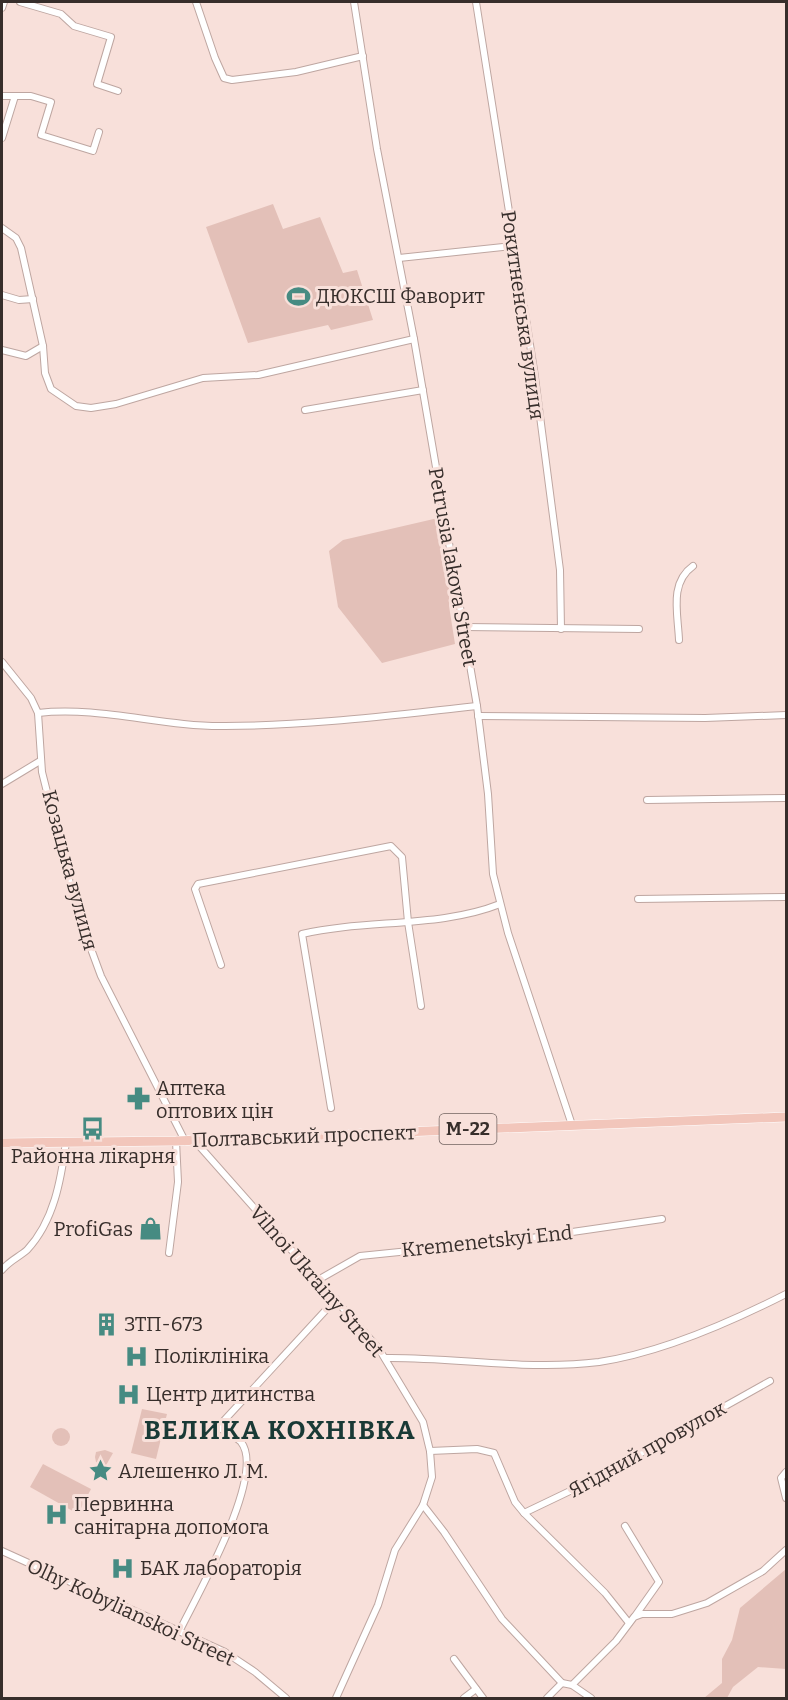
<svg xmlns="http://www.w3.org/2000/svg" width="788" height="1700" font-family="Bitter,serif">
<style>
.green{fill:#e3c0b8}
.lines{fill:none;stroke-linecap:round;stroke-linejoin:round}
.minor-casing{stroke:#bea6a1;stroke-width:8}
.trunk-casing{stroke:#fff;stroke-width:10}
.minor{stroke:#fff;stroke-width:6}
.trunk{stroke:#f2c6bb;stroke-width:9}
.labels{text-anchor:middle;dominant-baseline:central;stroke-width:6;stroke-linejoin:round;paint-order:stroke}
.shield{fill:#f8e0da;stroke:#716360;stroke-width:1.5}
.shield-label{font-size:18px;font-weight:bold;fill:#372e2b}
.poi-label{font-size:20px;fill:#372e2b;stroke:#f8e0da;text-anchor:start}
.street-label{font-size:20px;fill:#372e2b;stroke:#f8e0da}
.district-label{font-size:26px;font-weight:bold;letter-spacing:1.5px;fill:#193a36;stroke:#f8e0da}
</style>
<rect width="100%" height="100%" fill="#f8e0da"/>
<!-- green -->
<g class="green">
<polygon points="273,204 283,229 320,217 343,273 357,270 373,320 331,330 328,325 248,343 206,227"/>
<polygon points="438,518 449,575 449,606 455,644 382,663 338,607 329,551 343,540"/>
<polygon points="142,1409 167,1414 156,1459 131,1453"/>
<circle cx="61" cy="1437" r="9"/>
<polygon points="105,1450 113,1453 105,1467 96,1462 95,1457 96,1452"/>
<polygon points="43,1464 91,1489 78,1514 30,1487"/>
<polygon points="786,1569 786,1669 758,1667 733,1687 727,1698 704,1698 722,1683 722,1659 732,1640 740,1608"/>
</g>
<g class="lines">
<defs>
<g id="minor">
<polyline points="20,2 61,14 74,26 111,37 97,84 118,91"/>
<polyline points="196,2 215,58 224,78 232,80 296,72 363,56"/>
<polyline points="354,2 377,149 414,339 477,706 488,794 493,874 508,933 572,1125"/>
<polyline points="476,2 534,370 560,570 561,629"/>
<polyline points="2,8 4,2"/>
<polyline points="2,96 31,96 51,102 41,135 93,151 99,132"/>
<polyline points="2,138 15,96"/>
<polyline points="2,228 16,238 21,248 43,346 45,373 51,389 76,406 91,408 116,404 203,378 258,375 414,339"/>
<polyline points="399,258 513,246"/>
<polyline points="2,295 19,300 33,299"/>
<polyline points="2,350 26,356 43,346"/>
<polyline points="305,410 423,390"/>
<polyline points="464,627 639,629"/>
<path d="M679,640C678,614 669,583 693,566"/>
<polyline points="2,662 31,698 38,713 42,772 77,911 101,976 185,1141"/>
<path d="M38,713C101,706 162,727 225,726C309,726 393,715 477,706"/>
<polyline points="478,716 705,718 786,715"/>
<polyline points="2,784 40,761"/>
<polyline points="647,800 786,798"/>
<polyline points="638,899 786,897"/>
<polyline points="221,965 195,889 198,884 391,846 402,857 408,922 421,1006"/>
<path d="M331,1108L302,934C365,919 440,928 500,904"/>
<polyline points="194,1140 379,1349 423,1422 430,1451 432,1477 423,1505 395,1550 378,1605 336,1698"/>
<polyline points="169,1253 178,1182 176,1141"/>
<path d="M2,1270C9,1261 19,1257 27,1250C54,1221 61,1180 66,1142"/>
<polyline points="318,1280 360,1256 517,1240 662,1219"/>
<path d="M385,1358C456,1357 527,1371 599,1362C660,1353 731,1322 786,1294"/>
<polyline points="430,1451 477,1449 494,1453 515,1502 524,1513 605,1593 629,1623"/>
<polyline points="786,1472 781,1478 786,1498"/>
<polyline points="423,1505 444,1532 502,1619 562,1683 572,1685 591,1698"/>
<polyline points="524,1513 595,1479 770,1381"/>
<polyline points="625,1526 659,1582 635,1616"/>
<polyline points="2,1551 225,1652 255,1672 286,1698"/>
<path d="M180,1630C196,1597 267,1474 241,1442C235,1436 224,1431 218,1427L336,1299"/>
<polyline points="454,1659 483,1698"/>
<polyline points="572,1685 616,1641 634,1617 642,1614 672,1614 707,1603 763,1571 786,1550"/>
<polyline points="464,1698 476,1689"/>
<polyline points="547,1698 562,1683"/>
</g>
<polyline id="trunk" points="2,1143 176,1141 786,1117"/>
</defs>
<!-- minor casing -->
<use href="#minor" class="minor-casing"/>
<!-- trunk casing -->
<use href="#trunk" class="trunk-casing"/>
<!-- minor -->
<use href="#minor" class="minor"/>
<!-- trunk -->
<use href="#trunk" class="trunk"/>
</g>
<!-- icons -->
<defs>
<symbol id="stadium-bare" viewBox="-9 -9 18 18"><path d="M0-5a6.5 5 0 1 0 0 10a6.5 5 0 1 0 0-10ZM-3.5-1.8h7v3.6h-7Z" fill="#468b82" stroke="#f8e0da" stroke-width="2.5" paint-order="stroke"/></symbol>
<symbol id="pharmacy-bare" viewBox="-9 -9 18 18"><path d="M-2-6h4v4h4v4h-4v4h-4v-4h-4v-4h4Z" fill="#468b82" stroke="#f8e0da" stroke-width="2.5" paint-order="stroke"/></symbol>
<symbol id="bus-bare" viewBox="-9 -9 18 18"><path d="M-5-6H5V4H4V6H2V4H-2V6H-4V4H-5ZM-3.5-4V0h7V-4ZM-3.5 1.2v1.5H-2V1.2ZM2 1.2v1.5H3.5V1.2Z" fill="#468b82" stroke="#f8e0da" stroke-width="2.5" paint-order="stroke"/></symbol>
<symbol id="shop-bare" viewBox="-9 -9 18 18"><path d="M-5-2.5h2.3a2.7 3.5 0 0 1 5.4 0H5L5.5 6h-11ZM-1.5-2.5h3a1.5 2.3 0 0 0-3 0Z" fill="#468b82" stroke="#f8e0da" stroke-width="2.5" paint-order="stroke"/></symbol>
<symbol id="building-bare" viewBox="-9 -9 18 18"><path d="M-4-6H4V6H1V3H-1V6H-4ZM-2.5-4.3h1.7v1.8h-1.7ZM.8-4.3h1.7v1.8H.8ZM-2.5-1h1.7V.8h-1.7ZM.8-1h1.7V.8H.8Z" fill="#468b82" stroke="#f8e0da" stroke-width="2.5" paint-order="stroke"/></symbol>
<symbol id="hospital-bare" viewBox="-9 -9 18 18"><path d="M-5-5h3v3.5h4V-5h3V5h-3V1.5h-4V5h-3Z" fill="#468b82" stroke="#f8e0da" stroke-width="2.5" paint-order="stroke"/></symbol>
<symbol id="sight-bare" viewBox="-9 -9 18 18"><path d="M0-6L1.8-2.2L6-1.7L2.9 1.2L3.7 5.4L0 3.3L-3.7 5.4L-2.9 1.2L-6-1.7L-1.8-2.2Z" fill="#468b82" stroke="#f8e0da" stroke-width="2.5" paint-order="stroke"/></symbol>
</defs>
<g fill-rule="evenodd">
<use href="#stadium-bare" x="282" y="280" width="33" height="33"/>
<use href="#pharmacy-bare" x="122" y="1082" width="33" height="33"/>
<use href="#bus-bare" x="76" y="1112" width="33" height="33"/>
<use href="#shop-bare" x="134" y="1212" width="33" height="33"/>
<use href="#building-bare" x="90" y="1308" width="33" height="33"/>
<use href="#hospital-bare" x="120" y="1340" width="33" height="33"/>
<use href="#hospital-bare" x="112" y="1378" width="33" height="33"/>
<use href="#sight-bare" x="84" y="1454" width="33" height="33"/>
<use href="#hospital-bare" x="40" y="1498" width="33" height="33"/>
<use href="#hospital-bare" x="106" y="1552" width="33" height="33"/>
</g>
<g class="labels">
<!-- shield labels -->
<rect class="shield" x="439.5" y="1114" width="57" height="30" rx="4.5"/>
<g class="shield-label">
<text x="468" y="1129">М-22</text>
</g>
<!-- poi labels -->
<g class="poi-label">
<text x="316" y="296">ДЮКСШ Фаворит</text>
<text x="156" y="1088">Аптека<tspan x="156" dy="23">оптових цін</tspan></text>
<text x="93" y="1156" text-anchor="middle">Районна лікарня</text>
<text x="133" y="1229" text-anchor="end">ProfiGas</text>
<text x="124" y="1324">ЗТП-673</text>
<text x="154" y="1356">Поліклініка</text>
<text x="146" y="1394">Центр дитинства</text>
<text x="118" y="1471">Алешенко Л. М.</text>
<text x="74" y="1504">Первинна<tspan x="74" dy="23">санітарна допомога</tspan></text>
<text x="140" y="1568">БАК лабораторія</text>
</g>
<!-- street labels -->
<g class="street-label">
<text transform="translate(523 315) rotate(82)">Рокитненська вулиця</text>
<text transform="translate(453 567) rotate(80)">Petrusia Iakova Street</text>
<text transform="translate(70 870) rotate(75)">Козацька вулиця</text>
<text transform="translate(304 1136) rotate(-2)">Полтавський проспект</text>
<text transform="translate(487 1241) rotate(-6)">Kremenetskyi End</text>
<text transform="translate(317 1281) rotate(49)">Vilnoi Ukrainy Street</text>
<text transform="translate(647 1449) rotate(-29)">Ягідний провулок</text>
<text transform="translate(131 1612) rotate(25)">Olhy Kobylianskoi Street</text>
</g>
<!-- district labels -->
<g class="district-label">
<text x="280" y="1430">ВЕЛИКА КОХНІВКА</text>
</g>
</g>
<!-- border -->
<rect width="788" height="1700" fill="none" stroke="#372e2b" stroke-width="6"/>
</svg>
